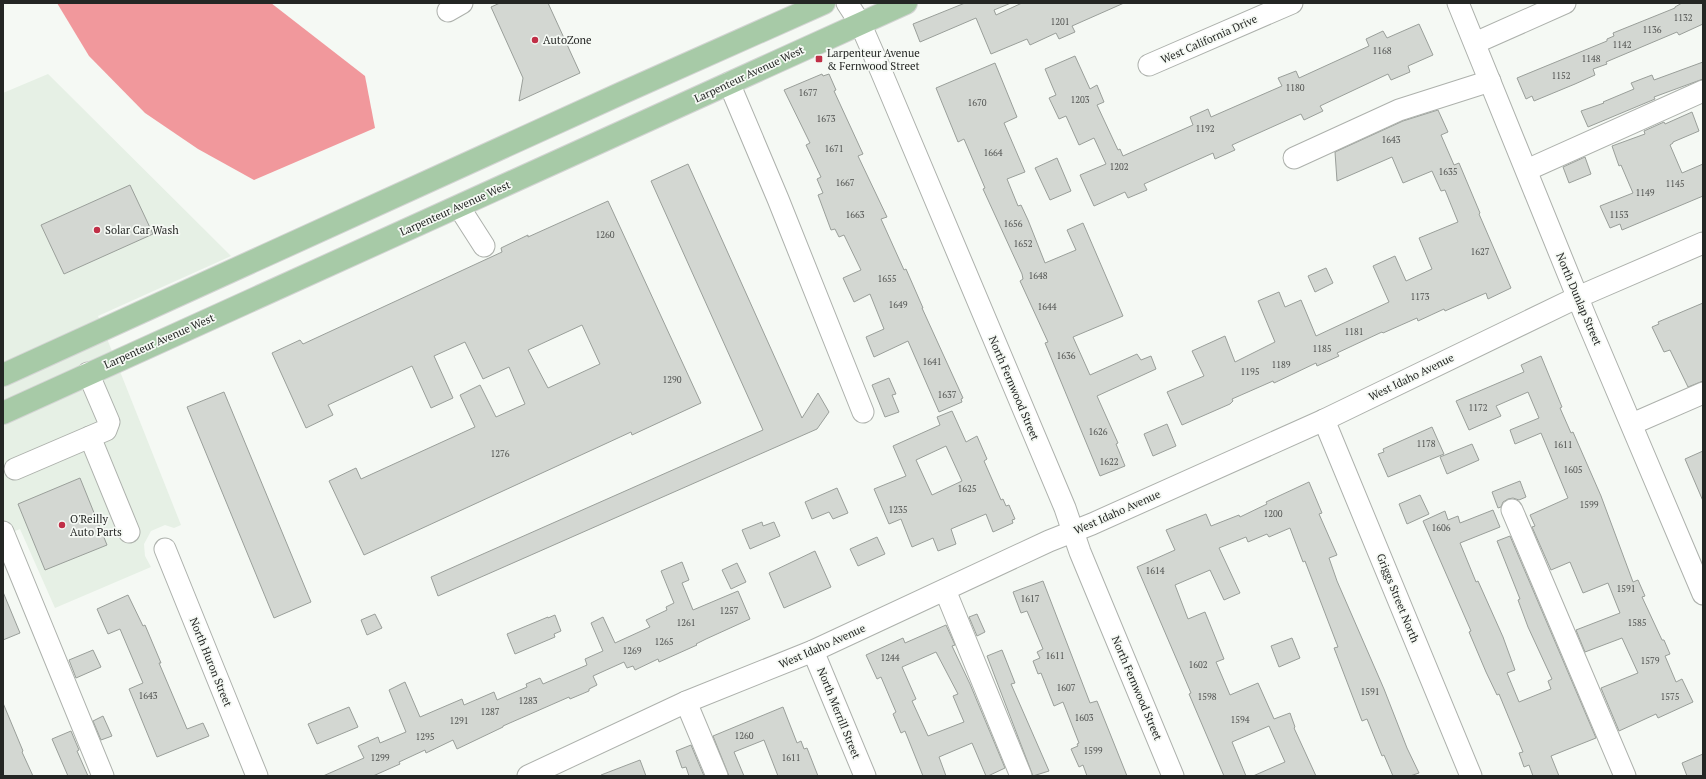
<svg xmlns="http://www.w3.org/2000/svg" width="1706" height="779" font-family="'PT Serif',serif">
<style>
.built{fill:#e6f0e5}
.water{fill:#f1989c}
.building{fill:#d3d7d2;stroke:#9a9f9a;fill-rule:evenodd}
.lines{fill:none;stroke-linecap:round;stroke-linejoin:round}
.minor-casing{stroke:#adb1ac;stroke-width:23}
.major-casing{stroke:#d3d4d3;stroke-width:24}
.minor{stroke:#fff;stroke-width:21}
.major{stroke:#a7caa7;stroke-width:22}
.poi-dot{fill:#c02f47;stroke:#f5f9f4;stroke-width:1.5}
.labels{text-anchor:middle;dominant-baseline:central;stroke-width:3.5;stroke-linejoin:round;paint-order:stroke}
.number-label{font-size:9px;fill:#505250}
.street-label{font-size:11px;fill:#242624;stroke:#f5f9f4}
.poi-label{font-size:11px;fill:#242624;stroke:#f5f9f4;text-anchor:start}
</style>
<rect width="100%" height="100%" fill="#f5f9f4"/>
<!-- built -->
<polygon class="built" points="48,74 231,256 98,316 181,525 174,528 165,525 151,531 144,544 145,556 151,567 55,608 20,529 3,536 3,93"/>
<!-- water -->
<polygon class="water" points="57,3 271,3 365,76 375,128 254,180 198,149 145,113 89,56"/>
<!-- building -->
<g class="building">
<polygon points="500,3 548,3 580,73 519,101 523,78 491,7"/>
<polygon points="965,3 1011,3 994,10 996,15 1022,3 1124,3 1072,26 1075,32 1059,39 1056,33 1030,45 1027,39 991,54 976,18 920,42 913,24"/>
<polygon points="1682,3 1703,3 1703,24 1679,35 1677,32 1606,62 1607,64 1593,69 1595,75 1575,84 1534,101 1532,96 1526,99 1517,78 1607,41 1607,39 1614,36 1613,33 1675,8 1675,7"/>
<polygon points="1419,24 1433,55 1408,66 1410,72 1391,80 1388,74 1320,106 1323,111 1304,120 1301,114 1232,145 1235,150 1215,159 1213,153 1144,184 1147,190 1128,198 1125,192 1094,206 1080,175 1106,164 1094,138 1079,145 1066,116 1059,119 1049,98 1056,95 1045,69 1075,56 1090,89 1097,85 1104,102 1097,105 1118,150 1120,149 1123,156 1193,125 1190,117 1208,109 1211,117 1282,86 1278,78 1296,71 1299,78 1369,46 1366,39 1383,31 1387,38"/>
<polygon points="1703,62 1703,79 1654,97 1655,99 1588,127 1581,111 1604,103 1603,102 1634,89 1631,83 1652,75 1654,80"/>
<polygon points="995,63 1017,117 1004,123 1025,172 1007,179 1018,206 1021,205 1028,220 1045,263 1076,250 1067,230 1083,223 1123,316 1073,337 1090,375 1137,354 1141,360 1151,356 1156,369 1097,396 1118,443 1116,444 1125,466 1100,476 1045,343 1048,342 1020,281 1023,279 1022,274 983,189 985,188 964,139 958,142 936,88"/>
<polygon points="822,74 823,76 829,74 836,90 834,91 863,154 858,156 887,217 881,219 904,270 906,269 923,308 922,308 963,398 961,399 962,402 939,412 908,341 874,357 866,337 884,329 870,294 854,302 843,278 861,270 844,235 839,237 835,229 831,230 818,195 823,193 817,179 821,177 806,145 810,143 784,90"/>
<polygon points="1438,110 1448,132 1441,135 1454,165 1459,163 1480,213 1479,214 1511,288 1488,299 1486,293 1445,311 1444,309 1418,321 1417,318 1383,333 1382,332 1337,353 1339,356 1317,366 1316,363 1274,383 1273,381 1232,399 1233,401 1230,404 1182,425 1167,392 1204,376 1192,351 1225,336 1235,362 1275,342 1258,301 1279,292 1285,307 1301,300 1316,336 1389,302 1373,266 1395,256 1406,281 1432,269 1419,238 1458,222 1445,190 1441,191 1432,171 1403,183 1392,157 1337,181 1335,152 1403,121"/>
<polygon points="1692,112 1699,131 1673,142 1673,143 1670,145 1682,173 1703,164 1703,196 1622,230 1620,224 1610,228 1600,206 1633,193 1621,165 1619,166 1612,146 1645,134 1644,131 1664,122 1665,124"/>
<polygon points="1585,157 1591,174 1569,183 1563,167"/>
<polygon points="1057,158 1071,191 1050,200 1035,168"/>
<polygon points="688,164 802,418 818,393 829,412 817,429 438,596 431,577 763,430 651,181"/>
<polygon points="130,185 153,234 64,274 41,225"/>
<path d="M608,201L701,403L632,435L631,432L364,555L329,481L356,468L361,479L475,427L460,395L480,385L496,417L525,404L509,367L483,379L465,342L434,356L453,398L431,408L412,366L328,405L333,415L306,428L272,353L300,340L303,344L502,252L501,248L528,235V237ZM582,325L600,364L548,388L528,350Z"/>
<polygon points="1326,268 1333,283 1315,292 1308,276"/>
<polygon points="1703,303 1703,381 1688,387 1670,350 1664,352 1652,327 1659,324 1658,322"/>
<polygon points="1541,356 1562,407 1560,408 1571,433 1573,432 1601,496 1633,582 1638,580 1645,596 1642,597 1662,640 1664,640 1670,654 1665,656 1676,682 1682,679 1693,702 1658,718 1656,714 1619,731 1601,688 1638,673 1622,638 1585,652 1576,630 1620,613 1608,583 1583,593 1570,562 1551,570 1532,527 1535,526 1530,515 1568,498 1541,433 1515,444 1510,430 1539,418 1528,392 1496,406 1501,416 1469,430 1456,401 1524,372 1521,365"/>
<polygon points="889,378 896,394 892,395 899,412 885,417 872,385"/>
<polygon points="224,392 311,602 274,618 187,407"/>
<path d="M952,411L966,442L977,436L987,459L984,461L1001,500L1003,499L1006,506L1009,505L1015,519L1012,520L1013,523L993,532L986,514L951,529L956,544L938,551L933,538L912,547L901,519L889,524L874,489L906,476L893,446L940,425L937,417ZM946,446L962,481L932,495L916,460Z"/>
<polygon points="1167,424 1176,446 1153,456 1144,434"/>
<polygon points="1432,427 1444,454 1388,477 1378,454 1384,452 1383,449"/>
<polygon points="1472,444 1479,460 1447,474 1440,457"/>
<polygon points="1703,451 1703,501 1685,459"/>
<polygon points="80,478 107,545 45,570 18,504"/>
<polygon points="1520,481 1526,497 1519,500 1513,498 1508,499 1503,502 1501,507 1498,508 1492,492"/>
<polygon points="1309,482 1322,513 1319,514 1337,555 1329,558 1337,581 1384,689 1407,748 1419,773 1410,776 1393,776 1384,755 1382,756 1367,719 1362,721 1334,648 1338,647 1305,561 1303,562 1290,528 1269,537 1267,534 1248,542 1246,537 1219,548 1240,593 1224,600 1210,570 1175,585 1188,619 1205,612 1224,659 1216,662 1230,695 1258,683 1274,719 1290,713 1295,727 1294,728 1316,776 1253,776 1285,762 1269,726 1232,742 1246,776 1224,776 1189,694 1191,693 1137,567 1175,550 1166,530 1206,514 1211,526 1239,515 1240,517 1267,504 1266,502"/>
<polygon points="837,488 848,513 833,519 829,512 812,519 805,502"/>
<polygon points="1420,495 1429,514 1407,524 1399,504"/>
<polygon points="1493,510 1500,527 1460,543 1476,582 1478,581 1503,637 1515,670 1507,673 1519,702 1551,689 1548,681 1552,679 1528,627 1518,600 1520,599 1497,541 1510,536 1596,738 1551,756 1559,776 1533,776 1529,765 1524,767 1519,753 1523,752 1499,694 1497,695 1486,672 1469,632 1471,631 1423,521 1445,511 1448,520 1458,516 1460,523"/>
<polygon points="762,522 763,526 774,522 780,536 750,549 742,530"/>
<polygon points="877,537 885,554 858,566 850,549"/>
<polygon points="815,551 831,587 784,608 769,573"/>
<polygon points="682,562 689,580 682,583 693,610 738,591 750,619 706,639 696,644 697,645 659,662 658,659 635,670 633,666 627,668 624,662 593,676 597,685 589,689 589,691 570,699 569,697 503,726 503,727 457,749 453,740 426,753 425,750 399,762 400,764 373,776 323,776 364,758 358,746 378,737 380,743 406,732 389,690 405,682 420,717 462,699 464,705 494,692 497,700 527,687 526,684 540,678 543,684 587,665 585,659 603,651 591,623 603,617 615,643 650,627 646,620 667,610 666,607 674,603 661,571"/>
<polygon points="737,563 746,582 731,589 722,570"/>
<polygon points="1043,581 1090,703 1097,701 1127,776 1087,776 1083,765 1079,767 1071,749 1078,746 1077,744 1079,743 1063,702 1054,706 1041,673 1038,674 1033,661 1040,658 1037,652 1043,649 1027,611 1021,613 1013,592"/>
<polygon points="3,592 20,633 3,640"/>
<polygon points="128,595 143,626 145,625 161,663 159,663 187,729 203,723 209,736 157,757 129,689 143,683 120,629 108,634 97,609"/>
<polygon points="375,614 382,628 367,635 361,620"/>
<polygon points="977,614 985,632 977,636 969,617"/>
<polygon points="555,615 561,631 554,634 555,637 515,654 507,634 548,617 548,618"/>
<path d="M946,625L955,645L952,646L970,684L1005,768L988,776H986L972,743L939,757L946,776H923L905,731L901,733L893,714L896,712L881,677L877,679L866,655L903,638L905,643ZM936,652L958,694L953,696L964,722L928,736L912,701L916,699L902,667Z"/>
<polygon points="1292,638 1300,658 1279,667 1271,646"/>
<polygon points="93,650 101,667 76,678 69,660"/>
<polygon points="1002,650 1015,683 1011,684 1049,771 1033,776 987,656"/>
<polygon points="3,703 23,751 22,752 33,776 3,776"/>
<polygon points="349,707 358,727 317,744 308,724"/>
<polygon points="783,707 797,743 801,741 804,749 807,748 818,776 778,776 764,740 734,752 744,776 729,776 713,736"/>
<polygon points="103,716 112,736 101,740 93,721"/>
<polygon points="71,731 79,750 77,751 88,776 68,776 52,739"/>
<polygon points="691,745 704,776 689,776 686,767 682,768 676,751"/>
<polygon points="1703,754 1703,776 1687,776 1682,763"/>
<polygon points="640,760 646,776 601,776 601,775"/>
</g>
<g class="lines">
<defs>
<g id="minor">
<polyline points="847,3 860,23 881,71 1065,508 1080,552 1173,776"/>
<polyline points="1458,3 1586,318 1703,594"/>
<polyline points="448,11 462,3"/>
<polyline points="1475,43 1565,3"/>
<polyline points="1149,65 1292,3"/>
<polyline points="729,83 778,199 863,412"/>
<polyline points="1294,158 1399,110 1490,81"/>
<polyline points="1527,170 1703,91"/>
<polyline points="459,207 484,246"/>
<polyline points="1324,420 1471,776"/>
<polyline points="1632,424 1703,393"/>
<polyline points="90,437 129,532"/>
<polyline points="15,469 106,430 109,422 88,373"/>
<polyline points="1512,510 1625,776"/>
<polyline points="3,532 103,776"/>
<polyline points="165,549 257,776"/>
<polyline points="945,590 1021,776"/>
<polyline points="813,651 865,776"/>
<polyline points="686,702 717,776"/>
<polyline points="528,776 686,702 813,651 1049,541 1092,524 1324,420 1578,297 1703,243"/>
</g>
<g id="major">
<polyline points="3,375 622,93 824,3"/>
<polyline points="3,413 906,3"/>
</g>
</defs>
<!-- minor casing -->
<use href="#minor" class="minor-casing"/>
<!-- major casing -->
<use href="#major" class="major-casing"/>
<!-- minor -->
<use href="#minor" class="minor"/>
<!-- major -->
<use href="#major" class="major"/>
</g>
<!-- markers -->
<g class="poi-dot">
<circle cx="535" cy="40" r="4"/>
<rect x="815" y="55" width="8" height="8" rx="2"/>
<circle cx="97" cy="230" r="4"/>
<circle cx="62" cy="525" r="4"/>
</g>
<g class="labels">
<!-- number labels -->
<g class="number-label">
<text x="1683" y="18">1132</text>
<text x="1060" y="22">1201</text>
<text x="1652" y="30">1136</text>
<text x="1622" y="45">1142</text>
<text x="1382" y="51">1168</text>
<text x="1591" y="59">1148</text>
<text x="1561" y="76">1152</text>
<text x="1295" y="88">1180</text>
<text x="808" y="93">1677</text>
<text x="1080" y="100">1203</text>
<text x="977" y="103">1670</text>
<text x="826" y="119">1673</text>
<text x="1205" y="129">1192</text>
<text x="1391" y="140">1643</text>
<text x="834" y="149">1671</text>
<text x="993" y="153">1664</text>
<text x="1119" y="167">1202</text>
<text x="1448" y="172">1635</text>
<text x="845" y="183">1667</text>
<text x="1675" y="184">1145</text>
<text x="1645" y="193">1149</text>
<text x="855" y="215">1663</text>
<text x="1619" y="215">1153</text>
<text x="1013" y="224">1656</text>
<text x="605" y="235">1260</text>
<text x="1023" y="244">1652</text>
<text x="1480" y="252">1627</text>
<text x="1038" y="276">1648</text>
<text x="887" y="279">1655</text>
<text x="1420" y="297">1173</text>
<text x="898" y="305">1649</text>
<text x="1047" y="307">1644</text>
<text x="1354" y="332">1181</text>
<text x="1322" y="349">1185</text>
<text x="1066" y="356">1636</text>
<text x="932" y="362">1641</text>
<text x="1281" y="365">1189</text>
<text x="1250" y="372">1195</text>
<text x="672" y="380">1290</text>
<text x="947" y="395">1637</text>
<text x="1478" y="408">1172</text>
<text x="1098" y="432">1626</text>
<text x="1426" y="444">1178</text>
<text x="1563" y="445">1611</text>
<text x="500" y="454">1276</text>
<text x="1109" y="462">1622</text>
<text x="1573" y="470">1605</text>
<text x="967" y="489">1625</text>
<text x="1589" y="505">1599</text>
<text x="898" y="510">1235</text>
<text x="1273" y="514">1200</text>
<text x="1441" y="528">1606</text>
<text x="1155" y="571">1614</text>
<text x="1626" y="589">1591</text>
<text x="1030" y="599">1617</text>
<text x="729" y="611">1257</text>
<text x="686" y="623">1261</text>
<text x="1637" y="623">1585</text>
<text x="664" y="642">1265</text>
<text x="632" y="651">1269</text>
<text x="1055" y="656">1611</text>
<text x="890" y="658">1244</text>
<text x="1650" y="661">1579</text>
<text x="1198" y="665">1602</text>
<text x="1066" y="688">1607</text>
<text x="1370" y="692">1591</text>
<text x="148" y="696">1643</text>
<text x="1207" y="697">1598</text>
<text x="1670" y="697">1575</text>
<text x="528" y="701">1283</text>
<text x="490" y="712">1287</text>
<text x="1084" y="718">1603</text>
<text x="1240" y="720">1594</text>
<text x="459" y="721">1291</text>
<text x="744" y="736">1260</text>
<text x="425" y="737">1295</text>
<text x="1093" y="751">1599</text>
<text x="380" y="758">1299</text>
<text x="791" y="758">1611</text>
</g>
<!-- street labels -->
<g class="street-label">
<text transform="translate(1209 39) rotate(-24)">West California Drive</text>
<text transform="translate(749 74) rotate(-25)">Larpenteur Avenue West</text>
<text transform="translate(455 208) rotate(-24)">Larpenteur Avenue West</text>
<text transform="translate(1579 299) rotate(67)">North Dunlap Street</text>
<text transform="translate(159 341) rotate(-24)">Larpenteur Avenue West</text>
<text transform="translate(1411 377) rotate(-26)">West Idaho Avenue</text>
<text transform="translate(1014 388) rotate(67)">North Fernwood Street</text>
<text transform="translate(1117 512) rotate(-24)">West Idaho Avenue</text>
<text transform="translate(1398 598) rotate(68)">Griggs Street North</text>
<text transform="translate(822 646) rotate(-24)">West Idaho Avenue</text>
<text transform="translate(211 662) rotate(68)">North Huron Street</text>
<text transform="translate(1137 688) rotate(67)">North Fernwood Street</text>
<text transform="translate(839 713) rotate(68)">North Merrill Street</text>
</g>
<!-- poi labels -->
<g class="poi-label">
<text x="543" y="40">AutoZone</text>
<text x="827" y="53">Larpenteur Avenue<tspan x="827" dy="13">&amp; Fernwood Street</tspan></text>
<text x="105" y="230">Solar Car Wash</text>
<text x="70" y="519">O'Reilly<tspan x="70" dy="13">Auto Parts</tspan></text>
</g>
</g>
<!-- border -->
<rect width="1706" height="779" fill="none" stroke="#242624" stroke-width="8"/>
</svg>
